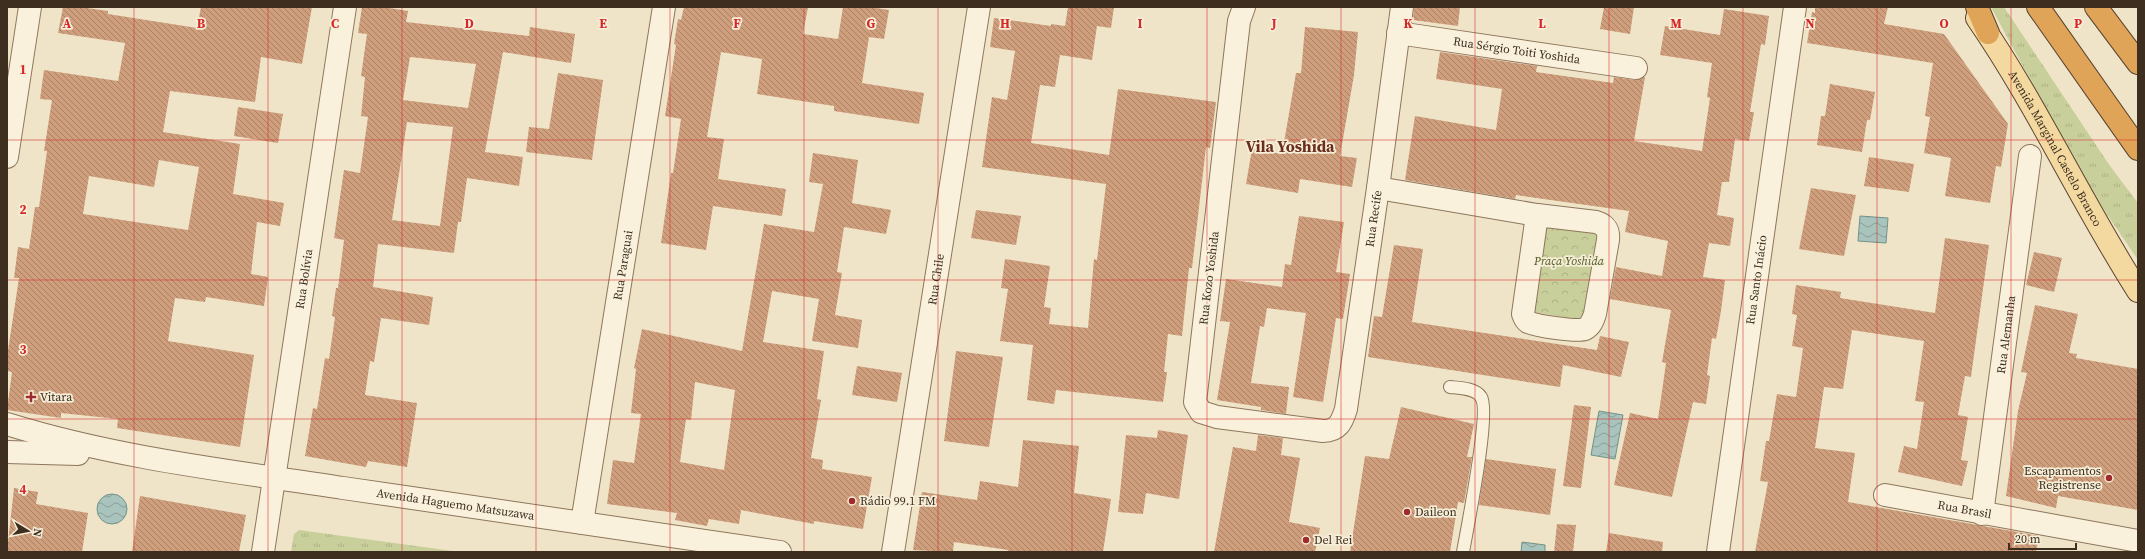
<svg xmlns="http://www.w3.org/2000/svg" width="2145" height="559" font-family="'Source Serif 4',serif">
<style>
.grass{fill:url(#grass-tufts)}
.park{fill:url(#park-crowns)}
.water{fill:url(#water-waves);stroke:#6f938a}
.building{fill:url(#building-back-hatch);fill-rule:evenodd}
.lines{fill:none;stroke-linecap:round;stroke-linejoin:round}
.lane-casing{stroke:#8d765c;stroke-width:14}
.street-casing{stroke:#8d765c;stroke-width:24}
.primary-casing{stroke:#5b4430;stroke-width:24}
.highway-casing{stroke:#5b4430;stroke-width:24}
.lane{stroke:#faf1dc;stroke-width:12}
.street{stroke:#faf1dc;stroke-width:22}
.primary{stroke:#f3d9a0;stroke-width:22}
.highway{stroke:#e0a458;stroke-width:22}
.grid{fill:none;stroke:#d62828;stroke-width:1;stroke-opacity:0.55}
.poi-dot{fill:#9e2a2b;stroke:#f7eed8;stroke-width:1.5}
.labels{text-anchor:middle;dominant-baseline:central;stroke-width:3.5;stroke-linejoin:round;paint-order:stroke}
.street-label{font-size:12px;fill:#3d2e20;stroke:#f7eed8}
.park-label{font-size:12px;font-style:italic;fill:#4d5a26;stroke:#f7eed8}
.poi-label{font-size:12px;fill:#3d2e20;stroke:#f7eed8;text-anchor:start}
.district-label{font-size:16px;font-weight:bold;fill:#6b2e1e;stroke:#f7eed8}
.grid-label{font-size:13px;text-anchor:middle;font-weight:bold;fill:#d62828;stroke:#f7eed8;stroke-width:3.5;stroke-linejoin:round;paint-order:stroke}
</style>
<defs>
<pattern id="grass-tufts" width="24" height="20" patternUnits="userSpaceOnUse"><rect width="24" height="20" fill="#c9cf9b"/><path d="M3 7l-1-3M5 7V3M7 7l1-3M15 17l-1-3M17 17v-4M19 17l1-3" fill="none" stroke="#aeb285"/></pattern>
<pattern id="park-crowns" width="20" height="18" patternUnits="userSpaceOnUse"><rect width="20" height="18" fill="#c9cf9b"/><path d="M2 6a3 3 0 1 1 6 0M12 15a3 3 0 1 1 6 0" fill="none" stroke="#aeb285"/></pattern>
<pattern id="water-waves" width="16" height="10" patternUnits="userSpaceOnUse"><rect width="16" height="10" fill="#a9c4bc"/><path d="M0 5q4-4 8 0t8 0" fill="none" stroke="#8ba098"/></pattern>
<pattern id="building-back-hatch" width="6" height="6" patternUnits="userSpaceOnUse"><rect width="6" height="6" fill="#cf9f7d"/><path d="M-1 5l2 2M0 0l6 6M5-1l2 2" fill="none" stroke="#a98266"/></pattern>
</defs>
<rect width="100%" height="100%" fill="#f0e4c8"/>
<!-- grass -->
<g class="grass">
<polygon points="1991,7 2004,7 2110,166 2138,203 2138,260 2085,182"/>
<polygon points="299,530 460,552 291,552 294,534"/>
</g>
<!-- park -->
<polygon class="park" points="1545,223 1598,233 1602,245 1582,319 1574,319 1534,312"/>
<!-- water -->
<g class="water">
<polygon points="1860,216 1888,218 1886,243 1858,241"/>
<polygon points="1599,411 1623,415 1615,459 1591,455"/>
<circle cx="112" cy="509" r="15"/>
<polygon points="1522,542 1545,545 1545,552 1521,552"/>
</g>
<!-- building -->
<g class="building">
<path d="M63,7H80L108,11V14L197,28L201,7H312L302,64L261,57L255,102L170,91L163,132L240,144L233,194L284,203L280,226L257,222L251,274L268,277L264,306L206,297L205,302L175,298L168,341L254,355L240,447L117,428L118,419L61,413V418L7,410L12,372L7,371V357L19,278H14L18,247L29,249L35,207H39L47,151H44L52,100L40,99L44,70L118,81L125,43L58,33ZM159,160L199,167L188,230L83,214L89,176L154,187Z"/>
<path d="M362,7H383L408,11L406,22L529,36L530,27L575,34L571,63L503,52L485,152L523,157L519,186L467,178L461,222H458L454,253L378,244L373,287L433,297L429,325L381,318L374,362L370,361L365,395L417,403L407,467L368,461L366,467L305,456L313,408L317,409L325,358L329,359L335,317L332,316L336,288H338L344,240L334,238L344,170L360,173L368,117L361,116L365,77L361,76L367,34L358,33ZM410,57L476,64L468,108L403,100ZM407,122L453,127L440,226L392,220Z"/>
<polygon points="684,7 808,7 803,34 838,39 843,7 869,7 889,10 884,39 869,37 862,83 924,93 919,124 834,111 834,106 757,94 762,59 721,52 707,137 724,139 718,179 786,189 782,216 713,206 706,250 661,243 671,173 673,173 681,119 665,116 676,45 674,44 678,19 681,20"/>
<polygon points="1068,7 1114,7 1111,28 1097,26 1092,60 1060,55 1055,87 1040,85 1031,143 1109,155 1118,89 1216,102 1210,148 1206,147 1192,268 1189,268 1182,336 1168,334 1164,372 1167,372 1163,402 1056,390 1054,404 1027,400 1033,345 1000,341 1008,289 1001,288 1005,259 1050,266 1044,307 1051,308 1049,324 1088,328 1094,259 1097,260 1106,184 982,167 992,97 1007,100 1015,51 990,47 994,18 1051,26 1051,24 1065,26"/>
<polygon points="1414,7 1460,7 1458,26 1413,20"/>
<polygon points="1604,7 1634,7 1630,34 1600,29"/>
<polygon points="1815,7 1888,7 1884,24 1944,34 2008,124 2001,167 1996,166 1990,203 1945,196 1951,158 1924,153 1930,117 1925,116 1933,63 1807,43 1812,12 1815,13"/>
<polygon points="1724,9 1769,16 1765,45 1761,44 1750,112 1754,112 1749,141 1735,139 1729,182 1722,182 1717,215 1734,218 1730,246 1709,243 1703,277 1725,280 1721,311 1716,339 1712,338 1707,375 1710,376 1706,404 1693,402 1672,497 1614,485 1630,413 1658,419 1666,363 1662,362 1671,310 1610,299 1616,267 1662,276 1668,241 1625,232 1629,211 1516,195 1515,199 1405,180 1415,116 1496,130 1502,89 1436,79 1440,52 1537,66 1536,72 1613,83 1614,77 1635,80 1645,77 1634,141 1702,151 1710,98 1707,97 1712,63 1660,55 1665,26 1720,35"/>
<polygon points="1305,27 1358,32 1354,75 1340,156 1357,158 1352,187 1300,179 1298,193 1246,184 1252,149 1282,154 1296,73 1301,73"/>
<polygon points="558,73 603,80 592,160 526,152 529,127 549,129"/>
<polygon points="1830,84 1875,92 1870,120 1867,120 1862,152 1817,145 1821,116 1825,116"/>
<polygon points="238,107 283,114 278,143 234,136"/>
<path d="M813,153L858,160L852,203L891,210L886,234L844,227L837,272L842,273L835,315L862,320L858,348L812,341L819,299L772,291L763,342L824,351L817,399L821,400L811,458L823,460L822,469L872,477L863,529L814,521V524L741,510L739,524L709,519L707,526L675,520L677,513L607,504L613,460L634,463L641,414L631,413L636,369L634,368L642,329L742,351L764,224L814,232L823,184L809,182ZM695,382L735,390L724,470L680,462L686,419L691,420Z"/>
<polygon points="1869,157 1914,164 1909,192 1864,186"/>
<polygon points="1811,188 1856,195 1844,256 1799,249"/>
<polygon points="976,210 1021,216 1016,245 971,238"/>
<polygon points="1299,216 1344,222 1336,272 1350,274 1343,319 1336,318 1323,402 1293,397 1306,313 1267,308 1264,327 1260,326 1251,383 1289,387 1286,414 1261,410 1261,407 1217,400 1230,322 1220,321 1226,279 1282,287 1285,264 1291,265"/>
<polygon points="1945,238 1989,245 1971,377 1965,376 1958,415 1968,417 1961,460 1968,461 1962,486 1898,472 1904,446 1917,449 1924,402 1915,401 1924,341 1852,330 1843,389 1824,387 1815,448 1855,453 1848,502 2039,536 2036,552 1755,552 1768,482 1760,481 1766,441 1769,441 1777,394 1796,397 1803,348 1792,346 1797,315 1792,314 1796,285 1841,292 1840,298 1935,313"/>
<polygon points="1394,245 1423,249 1412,322 1597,350 1600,336 1629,342 1621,377 1563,365 1560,387 1368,357 1374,316 1382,317"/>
<polygon points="2034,252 2062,258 2054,292 2026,285"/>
<polygon points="2035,305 2078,314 2069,353 2077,354 2076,358 2138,369 2138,510 2058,496 2056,508 2006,496 2018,411 2027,373 2021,372"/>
<polygon points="956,351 1003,357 989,447 944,441"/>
<polygon points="857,366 902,373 897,402 852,395"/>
<polygon points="1574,405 1591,407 1581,488 1563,486"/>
<polygon points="1401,407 1474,424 1467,457 1472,457 1464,503 1458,502 1450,552 1350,552 1365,456 1389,459"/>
<polygon points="1158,430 1188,435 1179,499 1146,493 1143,514 1118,512 1126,435 1157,438"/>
<polygon points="1258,435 1283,438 1281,455 1300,458 1289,522 1320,528 1315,552 1214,552 1233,447 1256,451"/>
<polygon points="1023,440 1079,446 1074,493 1111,499 1103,552 1007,552 1008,550 954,542 953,552 913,550 922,492 977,500 980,481 1018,487"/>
<polygon points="1486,459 1556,469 1550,515 1479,505"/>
<polygon points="14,488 38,492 36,504 88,513 82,552 7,552"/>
<polygon points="140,496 246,515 239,552 132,552"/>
<polygon points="1557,524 1576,525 1573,552 1554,552"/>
<polygon points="1609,533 1663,542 1662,552 1606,552"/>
</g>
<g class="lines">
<defs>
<path id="lane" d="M1450,387C1460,388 1475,388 1481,397C1491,410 1467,529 1463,552"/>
<g id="street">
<path id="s1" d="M1244,7L1239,21L1195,402L1201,412L1217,417L1323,431C1338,431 1342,422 1346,409L1378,188L1402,7"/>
<path id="s2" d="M1398,33L1636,68"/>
<polyline points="7,157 30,7"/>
<polyline points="1378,188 1537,215"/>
<path d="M1537,215L1596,222C1606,225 1609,231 1608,240L1595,314C1593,320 1591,326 1585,329C1577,332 1536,326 1528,322C1525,320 1524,317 1523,314Z"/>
<path id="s3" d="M7,424C116,458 231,471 343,488C489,509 635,531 780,552"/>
<polyline points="7,452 78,454"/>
<path id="s4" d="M1885,495L2138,541"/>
<path id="s5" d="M1982,514L2030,156"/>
<path id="s6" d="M582,523L664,7"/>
<path id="s7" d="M263,552L345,7"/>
<path id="s8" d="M893,552L979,7"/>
<path id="s9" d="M1718,552L1795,7"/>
</g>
<g id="primary">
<path id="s10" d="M1977,18C2037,105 2081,202 2138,291"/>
</g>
<g id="highway">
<polyline points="1977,7 1988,33"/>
<polyline points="2038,7 2138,149"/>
<polyline points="2096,7 2138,63"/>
</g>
</defs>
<!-- lane casing -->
<use href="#lane" class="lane-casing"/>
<!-- street casing -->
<use href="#street" class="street-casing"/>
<!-- primary casing -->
<use href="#primary" class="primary-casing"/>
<!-- highway casing -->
<use href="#highway" class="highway-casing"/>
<!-- lane -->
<use href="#lane" class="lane"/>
<!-- street -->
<use href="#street" class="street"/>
<!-- primary -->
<use href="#primary" class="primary"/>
<!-- highway -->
<use href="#highway" class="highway"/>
</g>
<!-- grid -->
<path class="grid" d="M134,7V552M268,7V552M402,7V552M536,7V552M670,7V552M804,7V552M938,7V552M1072,7V552M1207,7V552M1341,7V552M1475,7V552M1609,7V552M1743,7V552M1877,7V552M2011,7V552M7,140H2138M7,280H2138M7,419H2138"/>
<!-- markers -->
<g class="poi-dot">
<path d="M29 391h4v4h4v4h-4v4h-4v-4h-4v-4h4z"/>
<circle cx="2109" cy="478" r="4"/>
<circle cx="852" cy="501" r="4"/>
<circle cx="1407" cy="512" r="4"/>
<circle cx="1306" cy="540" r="4"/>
</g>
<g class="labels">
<!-- street labels -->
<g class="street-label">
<text stroke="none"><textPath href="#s2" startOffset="120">Rua Sérgio Toiti Yoshida</textPath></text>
<text stroke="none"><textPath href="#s10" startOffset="152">Avenida Marginal Castelo Branco</textPath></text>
<text stroke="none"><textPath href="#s1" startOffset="761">Rua Recife</textPath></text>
<text stroke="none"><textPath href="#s6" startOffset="261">Rua Paraguai</textPath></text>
<text transform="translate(1209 278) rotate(-83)">Rua Kozo Yoshida</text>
<text stroke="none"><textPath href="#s7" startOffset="276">Rua Bolívia</textPath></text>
<text stroke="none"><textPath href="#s8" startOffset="276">Rua Chile</textPath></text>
<text stroke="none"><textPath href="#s9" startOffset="275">Rua Santo Inácio</textPath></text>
<text stroke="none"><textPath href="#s5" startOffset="181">Rua Alemanha</textPath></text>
<text stroke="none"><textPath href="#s3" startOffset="456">Avenida Haguemo Matsuzawa</textPath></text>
<text stroke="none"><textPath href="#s4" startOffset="81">Rua Brasil</textPath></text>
</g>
<!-- park labels -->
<g class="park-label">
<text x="1569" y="261">Praça Yoshida</text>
</g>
<!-- poi labels -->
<g class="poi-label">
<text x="40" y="397">Vitara</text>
<text x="2101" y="471" text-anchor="end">Escapamentos<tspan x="2101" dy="14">Registrense</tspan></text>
<text x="860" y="501">Rádio 99.1 FM</text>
<text x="1415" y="512">Daileon</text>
<text x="1314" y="540">Del Rei</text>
</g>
<!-- district labels -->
<g class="district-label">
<text x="1290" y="146">Vila Yoshida</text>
</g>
</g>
<g class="grid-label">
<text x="67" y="28">A</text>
<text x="201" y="28">B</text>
<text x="335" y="28">C</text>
<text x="469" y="28">D</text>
<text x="603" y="28">E</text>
<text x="737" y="28">F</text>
<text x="871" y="28">G</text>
<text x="1005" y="28">H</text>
<text x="1140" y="28">I</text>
<text x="1274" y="28">J</text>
<text x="1408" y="28">K</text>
<text x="1542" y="28">L</text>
<text x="1676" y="28">M</text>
<text x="1810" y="28">N</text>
<text x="1944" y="28">O</text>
<text x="2078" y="28">P</text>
<text x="23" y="74">1</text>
<text x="23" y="214">2</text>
<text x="23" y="354">3</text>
<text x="23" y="494">4</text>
</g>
<!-- border -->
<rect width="2145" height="559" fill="none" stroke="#3d2e20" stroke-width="16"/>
<!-- north arrow -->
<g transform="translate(28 531) rotate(100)" stroke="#f7eed8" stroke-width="3" paint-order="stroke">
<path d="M0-3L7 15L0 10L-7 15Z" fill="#3d2e20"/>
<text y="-6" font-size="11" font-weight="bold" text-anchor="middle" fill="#3d2e20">N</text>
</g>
<!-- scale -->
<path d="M2009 543v6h67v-6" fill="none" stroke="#3d2e20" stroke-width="2"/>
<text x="2015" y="543" font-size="12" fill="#3d2e20" stroke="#f7eed8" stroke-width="3" paint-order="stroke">20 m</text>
</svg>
